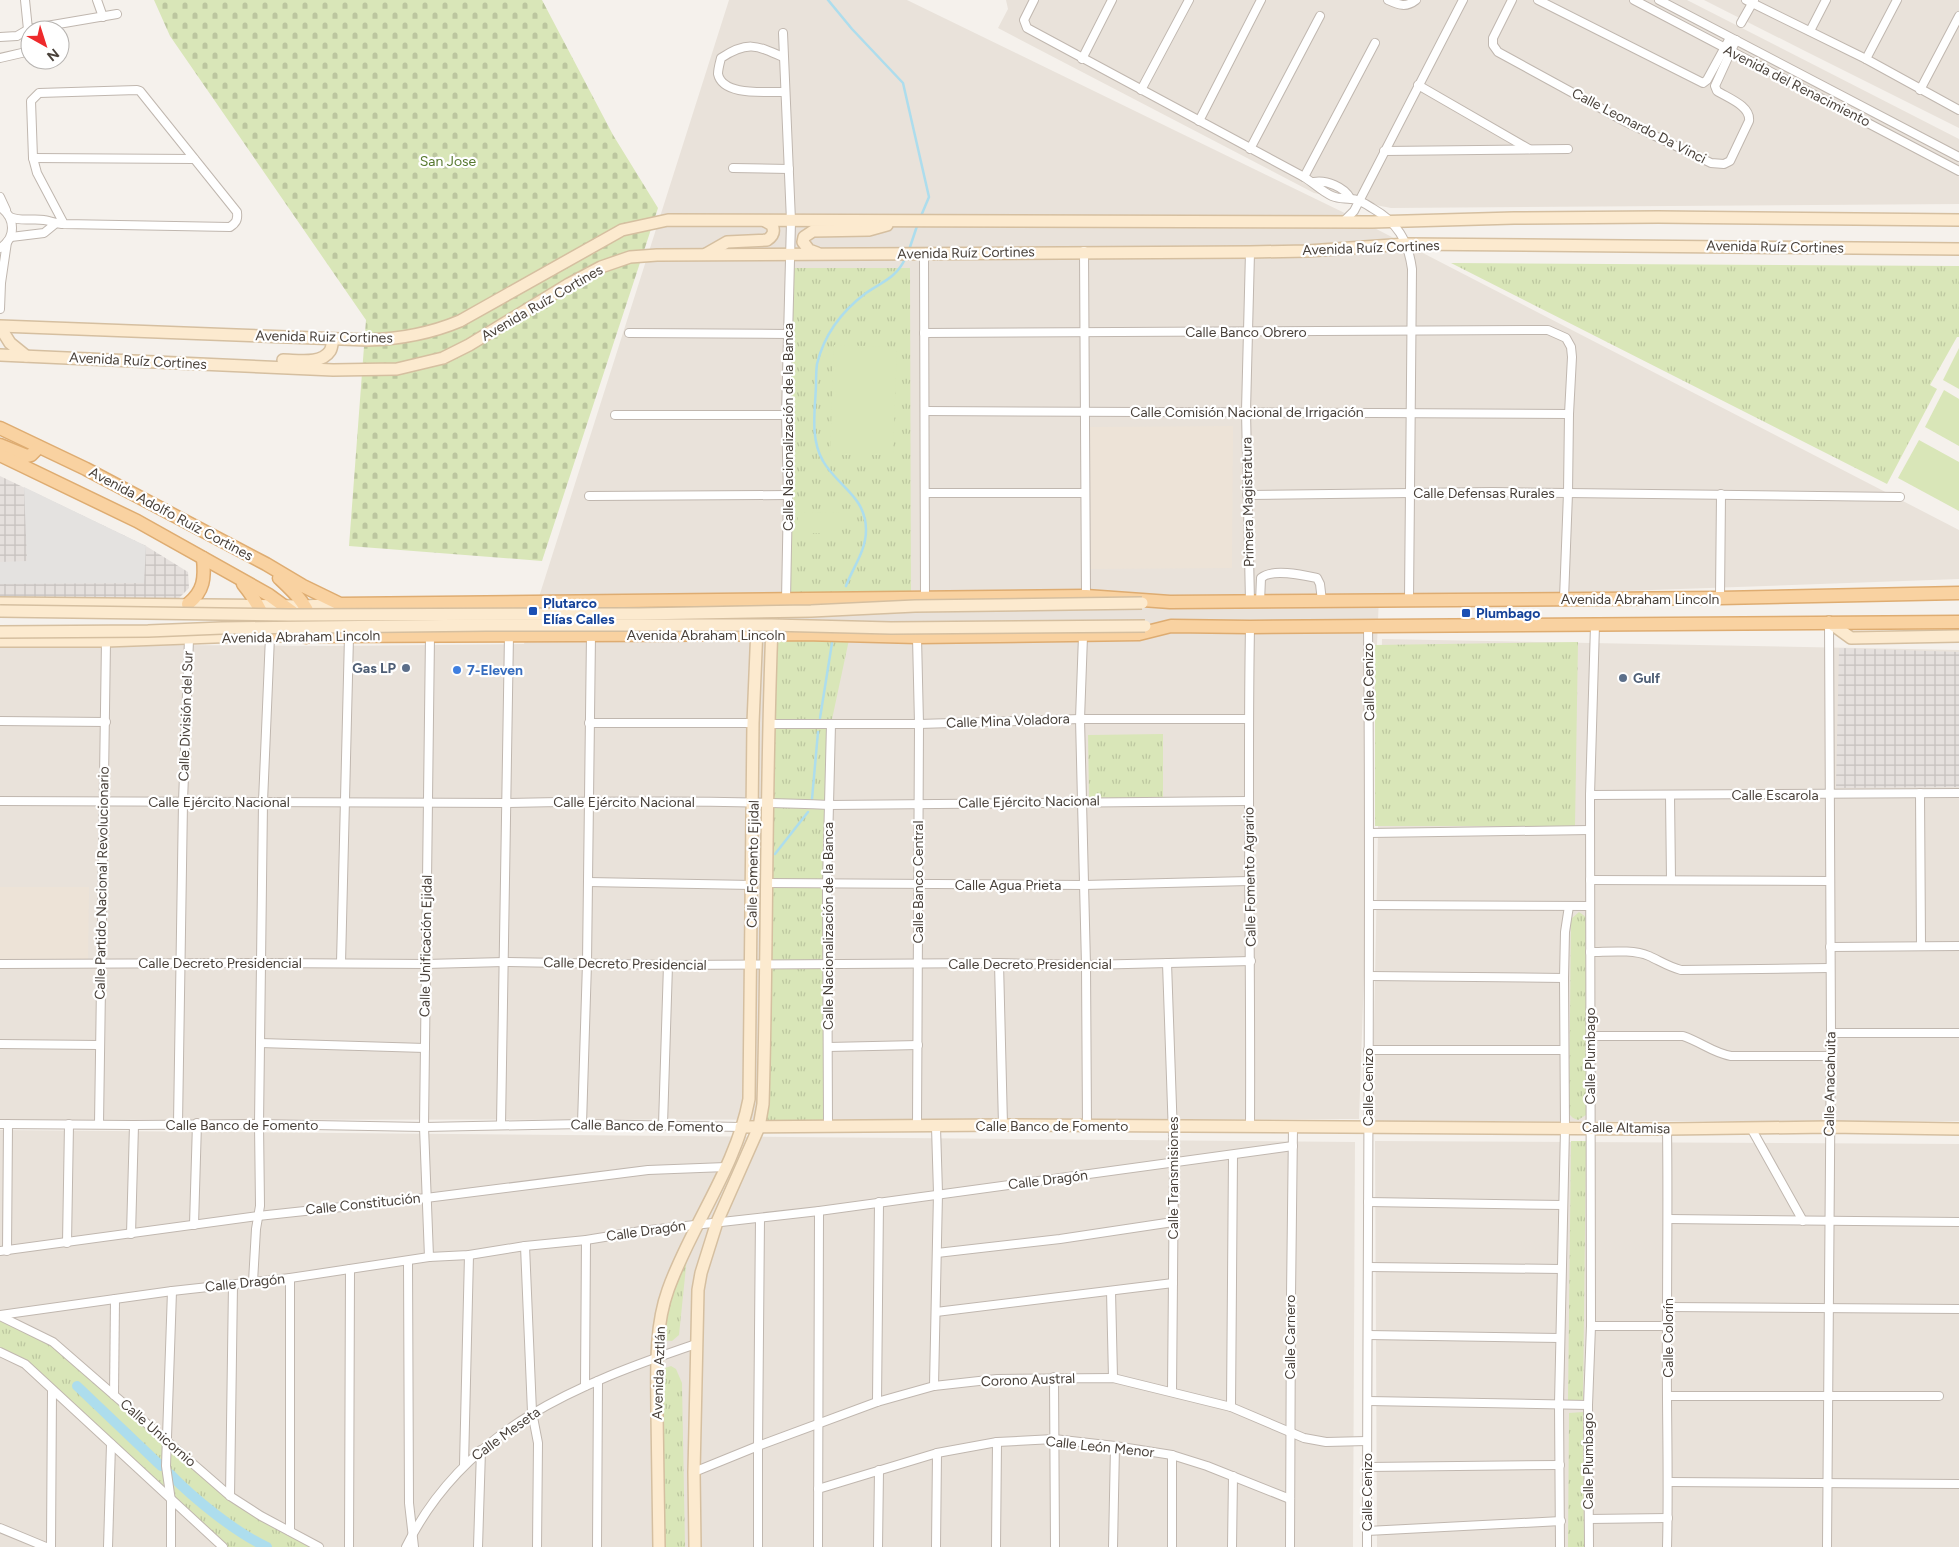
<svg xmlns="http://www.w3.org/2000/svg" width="1959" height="1547" font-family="Figtree,sans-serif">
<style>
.residential{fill:#e9e2da}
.industrial{fill:url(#industrial-grid)}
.education{fill:#ede3d7}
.grass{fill:url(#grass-tufts)}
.cemetery{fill:url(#cemetery-stones)}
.pitch{fill:#d9e6b8}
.parking{fill:#e4e2e0}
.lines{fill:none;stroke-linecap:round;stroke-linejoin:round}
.stream{stroke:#addded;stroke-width:2.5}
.canal{stroke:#addded;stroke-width:10}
.street-casing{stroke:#c0b7af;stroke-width:10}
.secondary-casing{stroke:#d5bfa0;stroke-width:14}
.primary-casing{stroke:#deac71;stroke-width:15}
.street{stroke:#fff;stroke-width:8}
.secondary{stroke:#fceacf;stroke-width:11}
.primary{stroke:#f9d2a1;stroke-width:12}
.secondary-bridge-casing{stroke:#d5bfa0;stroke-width:14;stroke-linecap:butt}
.secondary-bridge{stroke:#fceacf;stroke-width:11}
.transit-dot{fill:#1a4fb4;stroke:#fff;stroke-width:2}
.service-dot{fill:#5c6f8a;stroke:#fff;stroke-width:2}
.shop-dot{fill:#3f7fe0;stroke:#fff;stroke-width:2}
.labels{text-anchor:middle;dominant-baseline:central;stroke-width:4.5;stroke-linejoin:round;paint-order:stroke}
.street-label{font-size:14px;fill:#49413a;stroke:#fff}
.park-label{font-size:14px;fill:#57792f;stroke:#fff}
.transit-label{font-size:14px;font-weight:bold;fill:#164399;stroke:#fff;text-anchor:start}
.service-label{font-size:14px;font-weight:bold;fill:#4e5e75;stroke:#fff;text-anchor:end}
.shop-label{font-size:14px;font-weight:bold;fill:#366cbe;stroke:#fff;text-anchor:start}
</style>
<defs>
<pattern id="industrial-grid" width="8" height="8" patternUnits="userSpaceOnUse" patternTransform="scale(1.25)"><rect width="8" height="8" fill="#e5e0dd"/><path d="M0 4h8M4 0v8" fill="none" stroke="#c6c1be"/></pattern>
<pattern id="grass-tufts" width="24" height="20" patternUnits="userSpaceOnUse" patternTransform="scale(1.25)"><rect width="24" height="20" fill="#d9e6b8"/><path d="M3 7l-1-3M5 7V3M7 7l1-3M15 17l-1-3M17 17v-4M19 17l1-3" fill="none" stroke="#bcc69f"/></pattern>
<pattern id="cemetery-stones" width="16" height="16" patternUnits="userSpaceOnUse" patternTransform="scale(1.25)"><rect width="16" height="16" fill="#d9e6b8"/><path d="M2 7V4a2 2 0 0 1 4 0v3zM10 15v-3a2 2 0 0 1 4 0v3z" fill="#bcc69f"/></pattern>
</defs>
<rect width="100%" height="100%" fill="#f5f1ec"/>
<!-- residential -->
<g class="residential">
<polygon points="729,0 907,0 1357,219 1959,530 1959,579 1595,592 1379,597 1369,831 1359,1119 0,1120 0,644 332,646 524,644"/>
<polygon points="1006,0 1687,0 1959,139 1959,204 1391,208 1314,193 998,28 1008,9"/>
<polygon points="1704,0 1959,0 1959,128 1805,51"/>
<polygon points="1382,639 1959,650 1959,1121 1372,1121"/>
<polygon points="0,1130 1355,1142 1353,1547 0,1547"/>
<polygon points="1375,1141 1959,1144 1959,1547 1377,1547"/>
</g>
<!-- industrial -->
<g class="industrial">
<polygon points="0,476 146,546 188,572 189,588 177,600 0,601"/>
<polygon points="1839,648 1959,652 1959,787 1836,788"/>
</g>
<!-- education -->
<g class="education">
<polygon points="1233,426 1232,568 1089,569 1089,427"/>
<polygon points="0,887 89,887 88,963 0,961"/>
</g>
<!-- grass -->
<g class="grass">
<polygon points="1451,263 1959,266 1959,337 1957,337 1930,385 1937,389 1887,484"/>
<polygon points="790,268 910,268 911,594 789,598"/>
<polygon points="772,635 850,635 831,724 828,1127 759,1127"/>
<polygon points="1578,642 1575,826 1375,826 1375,645"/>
<polygon points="1163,734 1163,800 1089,797 1088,735"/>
<polygon points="1579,912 1586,917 1586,1115 1578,1120 1573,1118 1569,1114 1571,919"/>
<polygon points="1571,1141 1586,1141 1583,1401 1568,1401"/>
<polygon points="687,1257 679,1335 672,1341 661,1340 668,1303"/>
<polygon points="0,1316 53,1342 230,1496 319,1547 223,1547 17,1361 0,1352"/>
<polygon points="671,1366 676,1369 682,1383 685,1547 662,1547 658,1377 665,1368"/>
<polygon points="1583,1412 1584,1547 1568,1547 1569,1413"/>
</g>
<!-- cemetery -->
<polygon class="cemetery" points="154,0 542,0 613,135 658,208 542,561 349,546 366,320 170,36"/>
<!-- pitch -->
<g class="pitch">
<polygon points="834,345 897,347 893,455 830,455"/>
<polygon points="1959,348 1959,389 1943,380"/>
<polygon points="1944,390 1959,399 1959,446 1925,427"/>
<polygon points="1919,440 1959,462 1959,511 1898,478"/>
<polygon points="798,512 840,513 840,533 797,533"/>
</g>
<!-- parking -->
<polygon class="parking" points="24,487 146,546 144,583 0,584 0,562 27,561"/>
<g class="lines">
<!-- stream -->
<g class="stream">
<polyline points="828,0 852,29 903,83 929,197 921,216"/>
<polyline points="909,250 917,226"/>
<path d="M846,586C853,567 866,551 866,530C866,496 837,486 823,461C810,439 815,410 816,386C816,379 816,371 817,364C824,335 842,311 866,293C882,282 896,278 905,259"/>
<polyline points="820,718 832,643"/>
<polyline points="812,799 818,732"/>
<polyline points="775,854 808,812"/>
</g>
<!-- canal -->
<g class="canal">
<polyline points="77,1386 161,1466"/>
<path d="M170,1474C193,1498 236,1533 267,1547"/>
</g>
<defs>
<g id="street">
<polyline points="97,0 103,17"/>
<path d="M1034,0L1024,20L1027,28L1304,177C1314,183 1321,191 1332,196C1339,199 1344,198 1351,199C1358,199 1366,204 1372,208C1397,222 1408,240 1412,269L1409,600"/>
<path d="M1388,0C1399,5 1406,8 1416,0"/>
<path d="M1512,0L1493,38V45L1498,52L1626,122L1711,163L1724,164L1730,161L1749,121C1751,106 1728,98 1717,91L1715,86L1736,40"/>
<polyline points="1538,0 1703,83 1707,80 1730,38"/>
<polyline points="1634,0 1959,171"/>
<polyline points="1659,0 1959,157"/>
<polyline points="1746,0 1866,59 1959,110"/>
<polyline points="1741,23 1754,0"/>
<polyline points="1810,31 1826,0"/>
<polyline points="783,33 791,221 786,415 788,495 786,600"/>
<polyline points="0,37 17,36 29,29 117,14"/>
<path d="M783,57C756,45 747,41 721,58C720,62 718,69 718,74C723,97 767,91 785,92"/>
<polyline points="0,58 26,52 30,49 25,0"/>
<polyline points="1082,59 1112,0"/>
<polyline points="1866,59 1897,0"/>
<polyline points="1418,85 1529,149"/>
<polyline points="1141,90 1189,0"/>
<polyline points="1920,90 1959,16"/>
<polyline points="1199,121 1261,0"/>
<polyline points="1250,149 1320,16"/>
<polyline points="1384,151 1568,149"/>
<polyline points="33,158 194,159"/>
<polyline points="733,168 789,169"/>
<polyline points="1304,177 1375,43"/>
<path d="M1314,182C1327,180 1344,187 1350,198"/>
<polyline points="0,197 6,210"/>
<path d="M0,207C16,218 16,238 0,248"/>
<path d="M10,217C22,222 32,218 44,220C51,221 56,224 64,224L230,227C236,223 238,220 237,212L140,91L137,90L39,93L31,101L33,158L37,173L64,224"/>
<polyline points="1344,221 1354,211 1463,0"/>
<polyline points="11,237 44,233 55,224"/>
<polyline points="1084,251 1086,596"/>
<polyline points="1250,252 1246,411 1250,602"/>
<polyline points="924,254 925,597"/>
<polyline points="0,309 1,283 7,242"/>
<polyline points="629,333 788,334"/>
<polyline points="924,333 1548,330 1566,338 1571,347 1572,357 1569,414 1568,493 1564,599"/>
<polyline points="925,411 1569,414"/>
<polyline points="615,415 786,415"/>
<polyline points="925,493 1085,493"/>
<polyline points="1247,495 1492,492 1900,497"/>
<polyline points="589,496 788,495"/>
<polyline points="1720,598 1721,494"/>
<path d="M1260,602L1261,578C1272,568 1303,575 1317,578L1320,584L1322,601"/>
<path d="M1250,627C1247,794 1251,960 1250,1127"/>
<polyline points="1083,636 1080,719 1086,965 1087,1127"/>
<polyline points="917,637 919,724 917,1127"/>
<polyline points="0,721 106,722"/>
<polyline points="589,723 753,723"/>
<polyline points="768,724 919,724 1080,719 1248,719"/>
<polyline points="1920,793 1921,946"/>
<polyline points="1590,795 1959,793"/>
<polyline points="1670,795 1671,880"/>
<path d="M0,801L507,803C615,801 722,800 829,805L1248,801"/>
<polyline points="1370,833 1590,830"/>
<polyline points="1590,880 1830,881"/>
<polyline points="588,882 752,885"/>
<polyline points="767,883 1084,885 1249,881"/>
<polyline points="1370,905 1590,906"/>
<polyline points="1830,947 1959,946"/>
<path d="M1590,952C1608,952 1632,949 1649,956C1660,961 1669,967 1681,970L1829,968"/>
<polyline points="341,963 349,636"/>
<polyline points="999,963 1003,1125"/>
<polyline points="1167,963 1174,1164 1172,1392"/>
<polyline points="0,964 262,963 426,964 504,962 668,965 999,963 1086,965 1251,961"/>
<polyline points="1369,976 1564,978"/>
<polyline points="1831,1033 1959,1033"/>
<path d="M1590,1036H1683C1701,1042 1713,1053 1731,1056H1830"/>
<polyline points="260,1043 425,1048"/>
<polyline points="0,1044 99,1045"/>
<polyline points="828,1047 918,1045"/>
<polyline points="1368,1050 1563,1050"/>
<polyline points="0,1124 134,1125 259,1124 424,1127 582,1124 741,1127"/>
<polyline points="99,1124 106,641"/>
<polyline points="178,1124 183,802 189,639"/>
<polyline points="582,1124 587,963 591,634"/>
<polyline points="501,1125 509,634"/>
<polyline points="663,1125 668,965"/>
<polyline points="828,1127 827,884 831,724"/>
<polyline points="1751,1128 1803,1221"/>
<path d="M1667,1129C1668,1195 1667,1261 1667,1327C1666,1400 1669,1473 1667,1547"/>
<polyline points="1368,1202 1563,1205"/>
<polyline points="1669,1219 1959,1222"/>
<polyline points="194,1225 197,1123"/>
<polyline points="131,1234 134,1125"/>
<polyline points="67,1243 69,1124"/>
<polyline points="525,1246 532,1412 538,1443 537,1547"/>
<polyline points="0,1251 258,1216 426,1198 648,1170 726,1167"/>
<polyline points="7,1251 8,1124"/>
<polyline points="937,1253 1060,1239 1173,1222"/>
<polyline points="429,1257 424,1127 430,635"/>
<polyline points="408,1261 409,1503 414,1547"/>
<polyline points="1368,1267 1561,1269"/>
<polyline points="253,1282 256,1229 260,1206 259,1124 263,802 270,636"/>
<polyline points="1111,1291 1113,1378"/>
<polyline points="1667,1307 1959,1309"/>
<polyline points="936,1312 1173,1283"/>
<polyline points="0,1315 172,1291 290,1278 429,1257 469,1255 525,1246 586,1240 641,1231 819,1211 1293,1146"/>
<polyline points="0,1316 53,1342 230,1496 261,1516 319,1547"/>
<polyline points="1591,1326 1667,1326"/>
<polyline points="1368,1335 1560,1338"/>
<polyline points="0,1352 25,1364 223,1547"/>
<polyline points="1054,1377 1055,1547"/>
<polyline points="585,1386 586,1240"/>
<polyline points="934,1386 938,1193 936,1127"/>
<polyline points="114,1395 115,1299"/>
<polyline points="1668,1396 1939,1396"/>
<polyline points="1368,1401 1588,1405"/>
<polyline points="877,1402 879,1202"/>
<polyline points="1231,1407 1233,1155"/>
<polyline points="1172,1455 1172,1547"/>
<polyline points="464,1465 469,1255"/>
<polyline points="1367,1467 1560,1465"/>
<polyline points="694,1472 758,1446 877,1402 934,1386 997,1379 1113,1378 1231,1407 1304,1438 1326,1442 1367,1441"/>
<polyline points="1669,1482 1959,1484"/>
<polyline points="818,1489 937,1453 997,1442 1054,1439 1115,1446 1172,1455 1207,1466 1290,1499"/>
<polyline points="230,1496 233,1284"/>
<polyline points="1589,1519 1668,1518"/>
<polyline points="0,1528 46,1547"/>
<polyline points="290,1531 290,1278"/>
<polyline points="1367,1531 1561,1521"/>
<polyline points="51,1547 52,1390"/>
<polyline points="108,1547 111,1444"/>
<polyline points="171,1547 171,1501 166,1466 172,1291"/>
<polyline points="349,1547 350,1269"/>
<path d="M406,1547C465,1428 578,1384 696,1344"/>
<polyline points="478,1547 481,1450"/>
<polyline points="597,1547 598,1381"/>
<polyline points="758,1547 758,1446 760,1218"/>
<polyline points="818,1547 819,1211"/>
<polyline points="878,1547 879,1470"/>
<polyline points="936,1547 937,1453"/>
<polyline points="996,1547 997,1442"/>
<polyline points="1113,1547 1115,1446"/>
<polyline points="1232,1547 1233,1476"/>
<polyline points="1290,1547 1291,1296 1293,1127"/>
<path d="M1367,1547C1367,1240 1371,933 1368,626"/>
<polyline points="1560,1547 1559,1404 1565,1128 1564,978 1565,932 1569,906"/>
<polyline points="1589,1547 1588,1405 1591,1326 1590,795 1595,625"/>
<polyline points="1827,1547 1831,1033 1829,622"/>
</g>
<g id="secondary">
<polyline points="817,253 809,250 803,242 804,237 813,231 869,230 887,225"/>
<path d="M706,254L727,242L767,240C773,236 775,232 772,225L765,221"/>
<path d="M0,326L368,340C401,339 429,334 460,321L622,230L668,220L1372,222L1514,218L1658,217L1959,220"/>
<polyline points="0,327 10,343 26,356"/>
<polyline points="0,355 333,370 397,369 443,358 469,345 569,284 601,267 630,257 657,255 1250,252 1308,251 1406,244 1959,249"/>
<path d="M283,360C297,360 321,365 330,351C332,348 332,343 333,339"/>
<polyline points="0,603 305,606 340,604"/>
<polyline points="1829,622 1851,638 1959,636"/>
<polyline points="0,641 106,641 241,636 316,636"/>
<polyline points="741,1127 1003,1125 1667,1129 1829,1127 1959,1129"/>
<path d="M659,1547C658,1503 658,1459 657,1414C657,1373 654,1329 668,1290C691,1225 736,1168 749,1099L753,723L757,627"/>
<path d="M695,1547L694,1472L698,1290L701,1273L717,1222L759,1127L763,1104C768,937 765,770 773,603"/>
</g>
<g id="primary">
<polyline points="0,428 86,469 266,564 303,586 340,604 1086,596 1170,602 1720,598 1959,593"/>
<polyline points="0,445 27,456 31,455 39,447"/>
<polyline points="0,455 137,521 269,595 295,614 319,636 804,634 917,637 1139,634 1171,626 1250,627 1959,622"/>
<path d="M279,578C294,592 312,608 312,630L306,637"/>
<path d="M243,584C256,600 265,615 270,636"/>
<path d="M188,604C204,591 205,578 203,558"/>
</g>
</defs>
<!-- street casing -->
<use href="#street" class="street-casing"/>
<!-- secondary casing -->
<use href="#secondary" class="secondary-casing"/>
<!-- primary casing -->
<use href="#primary" class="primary-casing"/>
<!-- street -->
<use href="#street" class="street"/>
<!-- secondary -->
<use href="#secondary" class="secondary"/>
<!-- primary -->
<use href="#primary" class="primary"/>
<defs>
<g id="secondary-bridge">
<polyline points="0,611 289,615 639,614 811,611 915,606 1142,603"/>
<polyline points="0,632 148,631 222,628 486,625 771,625 891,628 1145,626"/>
</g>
</defs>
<!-- secondary-bridge casing -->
<use href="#secondary-bridge" class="secondary-bridge-casing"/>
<!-- secondary-bridge -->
<use href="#secondary-bridge" class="secondary-bridge"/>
</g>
<!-- markers -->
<g class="transit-dot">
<rect x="528" y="606" width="10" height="10" rx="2.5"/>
<rect x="1461" y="608" width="10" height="10" rx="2.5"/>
</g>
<g class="service-dot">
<circle cx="406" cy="668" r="5"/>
<circle cx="1623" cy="678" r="5"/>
</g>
<circle class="shop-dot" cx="457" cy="670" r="5"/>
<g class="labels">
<!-- street labels -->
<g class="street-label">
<text transform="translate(1797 86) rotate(27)">Avenida del Renacimiento</text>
<text transform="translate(1639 126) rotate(27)">Calle Leonardo Da Vinci</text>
<text transform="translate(1775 247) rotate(1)">Avenida Ruíz Cortines</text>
<text transform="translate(1371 248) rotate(-2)">Avenida Ruíz Cortines</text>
<text transform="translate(966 253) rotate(-1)">Avenida Ruíz Cortines</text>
<text transform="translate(542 303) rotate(-30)">Avenida Ruíz Cortines</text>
<text x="1246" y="332">Calle Banco Obrero</text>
<text transform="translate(324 337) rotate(1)">Avenida Ruiz Cortines</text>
<text transform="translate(138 361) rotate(3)">Avenida Ruíz Cortines</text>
<text x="1247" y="412">Calle Comisión Nacional de Irrigación</text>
<text transform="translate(788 427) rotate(-90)">Calle Nacionalización de la Banca</text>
<text x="1484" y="493">Calle Defensas Rurales</text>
<text transform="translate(1248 502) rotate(-91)">Primera Magistratura</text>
<text transform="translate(171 514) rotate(28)">Avenida Adolfo Ruíz Cortines</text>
<text x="1640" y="599">Avenida Abraham Lincoln</text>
<text x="706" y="635">Avenida Abraham Lincoln</text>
<text transform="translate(301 637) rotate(-1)">Avenida Abraham Lincoln</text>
<text transform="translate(1369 682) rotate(-91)">Calle Cenizo</text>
<text transform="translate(186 716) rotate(-88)">Calle División del Sur</text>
<text transform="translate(1008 721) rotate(-2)">Calle Mina Voladora</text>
<text x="1775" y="795">Calle Escarola</text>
<text x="219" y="802">Calle Ejército Nacional</text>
<text x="624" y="802">Calle Ejército Nacional</text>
<text transform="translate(1029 802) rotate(-1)">Calle Ejército Nacional</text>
<text transform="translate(753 864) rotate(-89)">Calle Fomento Ejidal</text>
<text transform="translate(1250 877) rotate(-91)">Calle Fomento Agrario</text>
<text transform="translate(918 882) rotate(-90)">Calle Banco Central</text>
<text transform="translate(102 883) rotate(-89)">Calle Partido Nacional Revolucionario</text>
<text x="1008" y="885">Calle Agua Prieta</text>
<text transform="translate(828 926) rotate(-90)">Calle Nacionalización de la Banca</text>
<text transform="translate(426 946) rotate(-89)">Calle Unificación Ejidal</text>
<text x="220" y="963">Calle Decreto Presidencial</text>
<text transform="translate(625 964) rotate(1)">Calle Decreto Presidencial</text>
<text x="1030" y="964">Calle Decreto Presidencial</text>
<text transform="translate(1590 1056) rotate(-90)">Calle Plumbago</text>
<text transform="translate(1830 1084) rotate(-89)">Calle Anacahuita</text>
<text transform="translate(1368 1087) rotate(-90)">Calle Cenizo</text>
<text x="242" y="1125">Calle Banco de Fomento</text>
<text transform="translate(647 1126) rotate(1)">Calle Banco de Fomento</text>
<text x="1052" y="1126">Calle Banco de Fomento</text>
<text transform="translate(1626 1128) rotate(1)">Calle Altamisa</text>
<text transform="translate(1173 1178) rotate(-90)">Calle Transmisiones</text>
<text transform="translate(1048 1180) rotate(-7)">Calle Dragón</text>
<text transform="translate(363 1204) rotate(-6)">Calle Constitución</text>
<text transform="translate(646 1231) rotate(-8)">Calle Dragón</text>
<text transform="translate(245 1283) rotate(-6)">Calle Dragón</text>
<text transform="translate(1290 1337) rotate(-90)">Calle Carnero</text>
<text transform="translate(1668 1338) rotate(-90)">Calle Colorín</text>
<text transform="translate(659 1373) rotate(-88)">Avenida Aztlán</text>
<text transform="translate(1028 1380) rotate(-2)">Corono Austral</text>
<text transform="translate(158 1433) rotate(41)">Calle Unicornio</text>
<text transform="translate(506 1434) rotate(-36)">Calle Meseta</text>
<text transform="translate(1100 1447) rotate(6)">Calle León Menor</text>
<text transform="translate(1588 1461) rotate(-90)">Calle Plumbago</text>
<text transform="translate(1367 1492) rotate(-90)">Calle Cenizo</text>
</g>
<!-- park labels -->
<g class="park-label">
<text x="448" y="161">San Jose</text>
</g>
<!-- transit labels -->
<g class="transit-label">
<text x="543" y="603">Plutarco<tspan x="543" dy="16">Elías Calles</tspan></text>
<text x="1476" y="613">Plumbago</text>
</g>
<!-- service labels -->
<g class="service-label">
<text x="396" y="668">Gas LP</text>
<text x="1633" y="678" text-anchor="start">Gulf</text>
</g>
<!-- shop labels -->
<g class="shop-label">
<text x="467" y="670">7-Eleven</text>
</g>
</g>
<!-- north arrow -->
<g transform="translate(45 45) rotate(141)"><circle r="24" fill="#ffffff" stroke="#b6b3b0"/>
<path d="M0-4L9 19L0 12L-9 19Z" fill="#ee2a2c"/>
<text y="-8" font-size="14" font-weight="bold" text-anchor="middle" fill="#49413a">N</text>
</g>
</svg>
